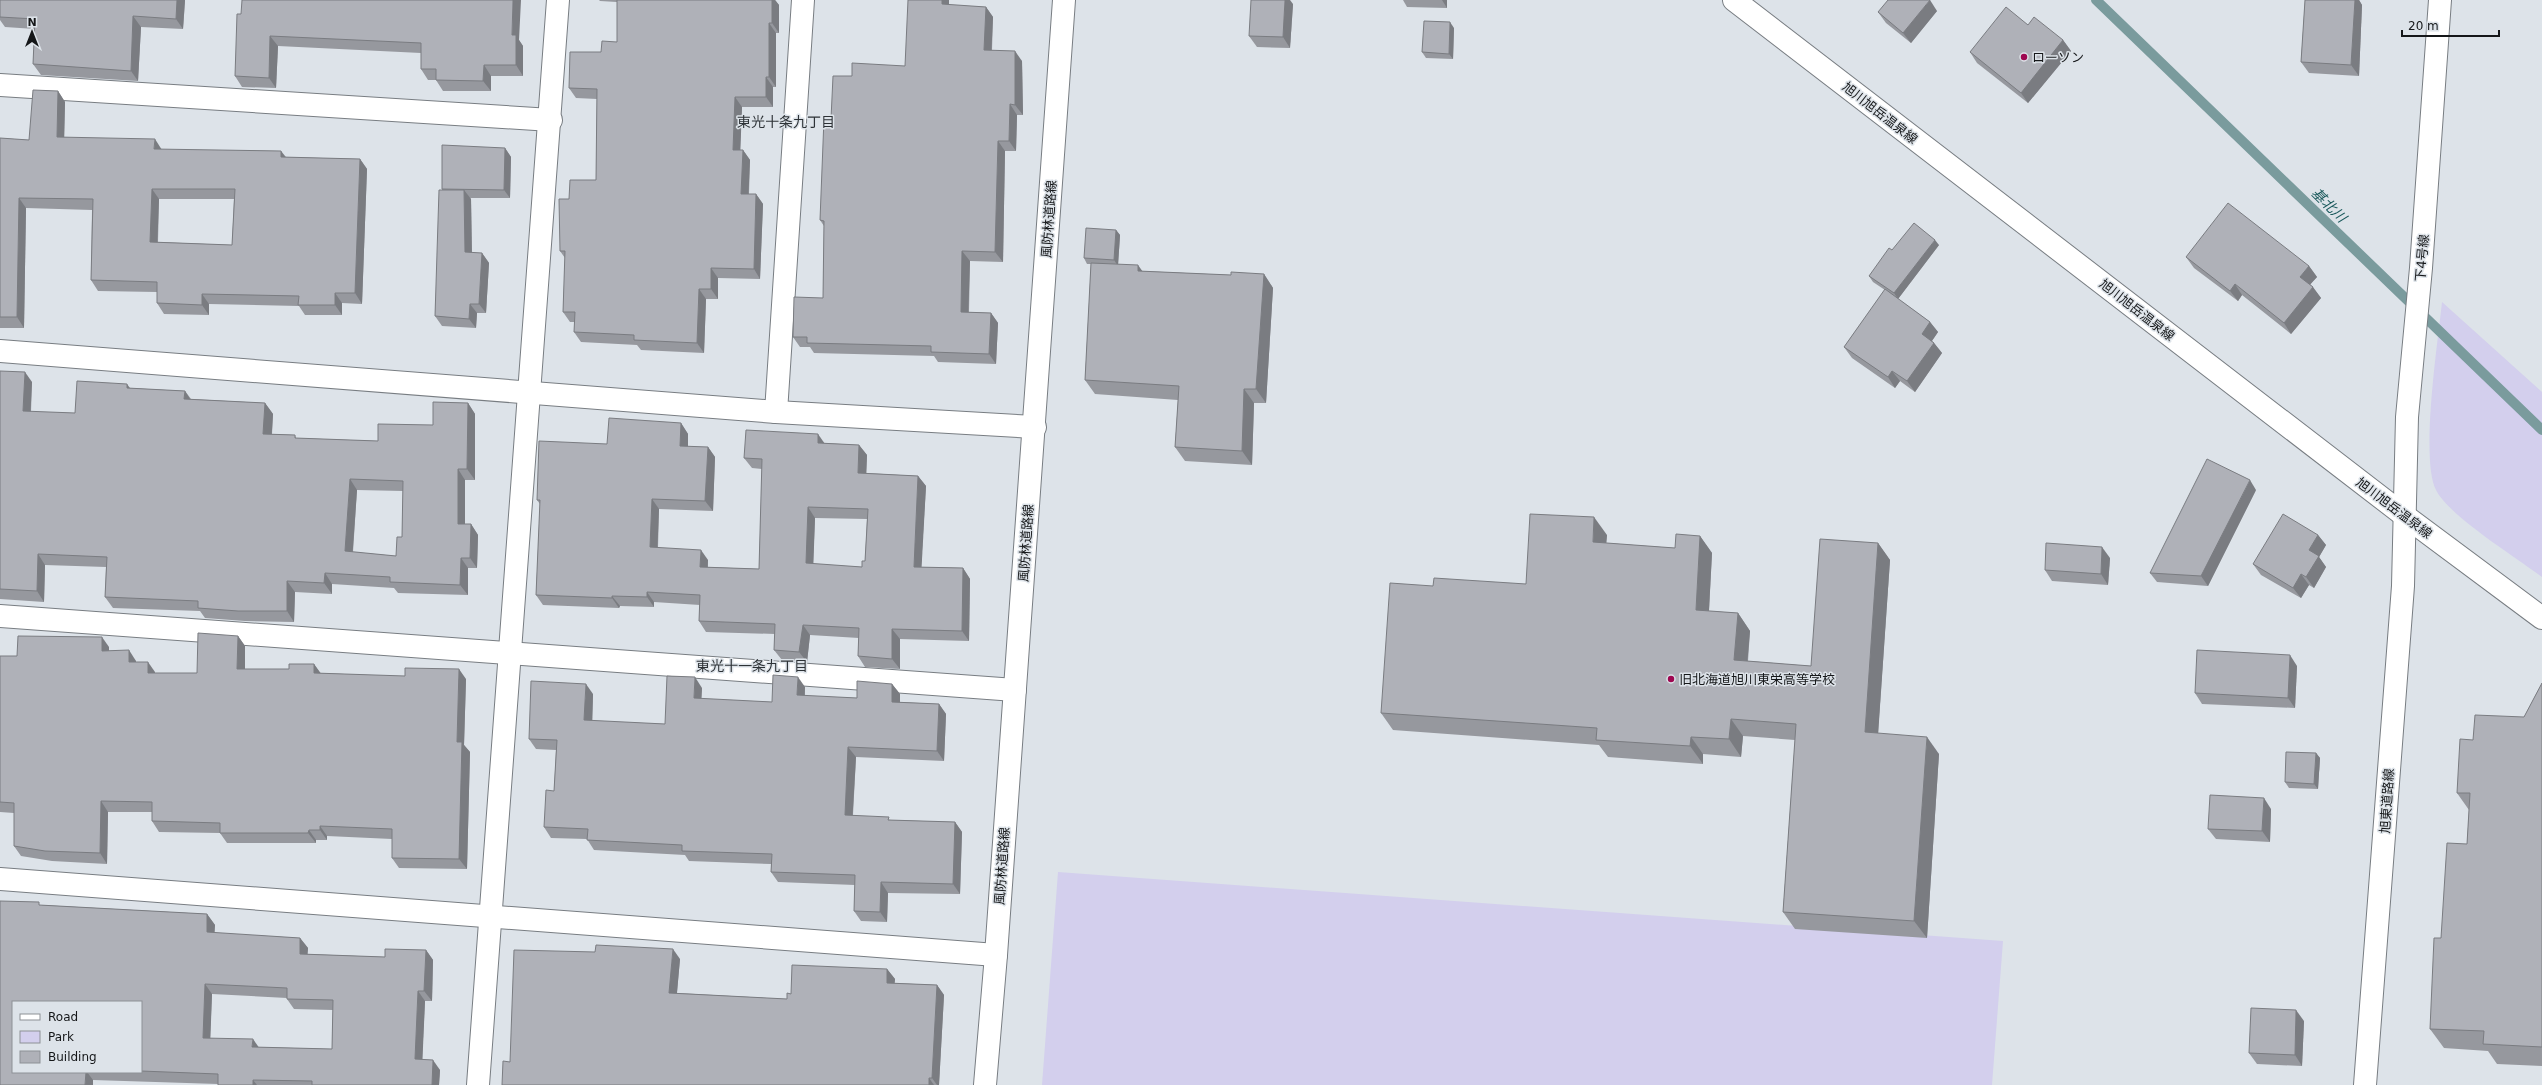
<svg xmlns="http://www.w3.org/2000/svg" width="2542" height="1085" font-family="'DejaVu Sans','Noto Sans JP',sans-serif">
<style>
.green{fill:#d3cfed}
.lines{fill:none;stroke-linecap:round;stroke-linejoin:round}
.stream{stroke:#7a9b9d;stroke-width:10}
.minor-casing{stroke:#787d82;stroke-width:24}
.tertiary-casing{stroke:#787d82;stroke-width:24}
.secondary-casing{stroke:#787d82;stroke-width:24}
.minor{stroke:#fff;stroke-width:22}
.tertiary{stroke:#fff;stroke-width:22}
.secondary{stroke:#fff;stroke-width:22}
.wall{fill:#96989e;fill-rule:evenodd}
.shaded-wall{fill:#7a7c81}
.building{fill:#afb1b8;stroke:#7a7c81;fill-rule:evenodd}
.poi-dot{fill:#9e0750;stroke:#dde3e9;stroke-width:1.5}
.labels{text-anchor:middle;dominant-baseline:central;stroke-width:3;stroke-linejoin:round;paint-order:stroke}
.poi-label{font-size:13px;fill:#151719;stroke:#dde3e9;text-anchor:start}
.street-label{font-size:13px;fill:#151719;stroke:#dde3e9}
.neighbourhood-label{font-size:14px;fill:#2d3236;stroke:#dde3e9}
.water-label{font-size:14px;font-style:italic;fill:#1a595c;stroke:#dde3e9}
</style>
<rect width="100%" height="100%" fill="#dde3e9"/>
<!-- green -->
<g class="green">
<path d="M2442,302L2542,392V577C2517,558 2449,516 2436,490C2420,459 2438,341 2442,302Z"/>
<polygon points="1058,872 2003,941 1992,1085 1042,1085"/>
</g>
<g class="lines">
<!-- stream -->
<polyline class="stream" points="2096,0 2542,430"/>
<defs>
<g id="minor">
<polyline points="0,85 551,120"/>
<polyline points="0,351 776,412 1035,427"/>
<polyline points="776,412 803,0"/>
<polyline points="0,616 1015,690"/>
<polyline points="0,879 996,955"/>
<polyline points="478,1085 558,0"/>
<polyline points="985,1085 996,955 1064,0"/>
</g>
<polyline id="tertiary" points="2365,1085 2403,586 2407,417 2421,268 2440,0"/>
<polyline id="secondary" points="1734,0 2405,516 2542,618"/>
</defs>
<!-- minor casing -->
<use href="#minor" class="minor-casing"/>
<!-- tertiary casing -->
<use href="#tertiary" class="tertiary-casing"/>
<!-- secondary casing -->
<use href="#secondary" class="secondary-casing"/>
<!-- minor -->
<use href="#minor" class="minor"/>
<!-- tertiary -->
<use href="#tertiary" class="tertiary"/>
<!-- secondary -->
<use href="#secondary" class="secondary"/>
</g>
<!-- wall -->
<g class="wall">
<polygon points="0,0 185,0 183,29 141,27 138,81 41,75 33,64 35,29 5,27 0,20"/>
<polygon points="599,0 775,0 779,5 779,33 776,33 776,87 773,87 773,107 742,107 740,150 743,150 750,160 749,194 756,194 763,204 760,279 718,278 718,299 706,299 704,353 641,350 637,345 581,342 574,332 575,322 570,322 563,312 565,258 560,251 569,199 596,180 597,99 576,98 569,88 601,52 617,42 617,2 600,1"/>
<polygon points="1403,0 1447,0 1447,8 1407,7"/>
<polygon points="2305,0 2359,0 2362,5 2359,76 2309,73 2301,62"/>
<polygon points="1293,4 1290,48 1257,47 1249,36"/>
<polygon points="949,5 986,7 993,17 992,50 1022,61 1023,115 1017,115 1016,151 1005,151 1003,262 970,261 969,312 991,313 998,323 996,364 938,362 934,356 814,353 810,347 800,347 793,337 823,298 824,226 820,220 831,119 852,76 905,66"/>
<polygon points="1937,11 1911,43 1886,23 1878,12"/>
<polygon points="241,14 519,40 523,46 523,76 491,76 491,91 443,91 436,80 428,80 421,69 421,53 278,46 276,88 242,87 235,76"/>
<polygon points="1454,28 1453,59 1426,58 1422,52"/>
<polygon points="2063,40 2071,51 2028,103 1977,63 1970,52"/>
<path d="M58,91L65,102L64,137L162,150L281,151L286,157L360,159L367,169L362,304L342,303V315H305L299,306L209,304V315L164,314L157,303V292L98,291L91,280L92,210L26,208L24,328H0V138L29,140ZM159,199H234L232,245L158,242Z"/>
<polygon points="505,148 511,157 510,198 470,198 471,199 472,253 482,253 489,263 486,313 477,313 476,328 442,326 435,316 442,190 442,189"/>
<polygon points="1116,230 1120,235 1118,264 1142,271 1231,275 1264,274 1273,288 1266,403 1254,403 1252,465 1185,461 1175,447 1178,400 1095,394 1085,380 1091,264 1087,264 1084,258"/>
<polygon points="1939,245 1898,299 1930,322 1938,332 1932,341 1934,343 1942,353 1915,392 1900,381 1895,388 1852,358 1844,347 1885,290 1873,282 1869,276 1892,250"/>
<polygon points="2186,257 2309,266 2317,277 2310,284 2321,298 2291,334 2242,295 2238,301 2194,268"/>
<path d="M0,371L32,382L31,412L75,413L130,388L185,391L191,399L265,403L273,414L272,434L295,435L296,438L378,441L433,425L468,403L475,414V480H465V524H471L478,535L477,568H468V595L398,593L394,588L332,584V594L295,592L294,622L245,621L205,618L200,611L113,608L105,597L106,567L45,565L44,602L0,599ZM357,490L403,491L402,537L396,556L353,552Z"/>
<path d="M681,423L688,434V447H708L715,457L713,511L659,509L658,548L708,560V567L759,569L762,469L752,468L744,458L825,443L859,445L867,455L866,473L918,476L926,486L921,567L963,568L970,579L969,641L900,639V669L865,667L858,656L859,638L810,635L807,662L782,660L774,650L775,634L706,632L699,621L700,605L654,602V607L620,606L619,608L543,605L536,595L540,504L537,500L607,444ZM815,518L867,519L865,561L862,567L813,564Z"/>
<polygon points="2256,490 2208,586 2157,582 2150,573"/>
<polygon points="1607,535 1606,543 1675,548 1700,536 1712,553 1709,611 1738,613 1750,631 1748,661 1811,666 1878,543 1890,560 1878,733 1939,754 1927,938 1795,929 1783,912 1795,740 1743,736 1741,757 1703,754 1703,764 1608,757 1599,745 1393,730 1381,713 1433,586 1526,584"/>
<polygon points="2318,535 2326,545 2319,557 2326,567 2314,588 2309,585 2301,598 2261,575 2253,564"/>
<polygon points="2110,558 2108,585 2052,581 2045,570"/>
<polygon points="238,636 245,646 245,669 289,669 314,664 320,673 466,679 464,745 470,752 467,869 399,868 392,858 392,839 327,836 327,840 316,840 316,843 227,843 220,833 159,832 152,821 152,812 108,812 107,864 52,861 21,856 14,846 14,813 0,812 0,656 17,656 109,647 109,651 136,661 136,662 155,673 197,673"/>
<polygon points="2297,666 2295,708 2202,704 2195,693"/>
<polygon points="2542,683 2542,1066 2497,1064 2488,1051 2444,1048 2430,1029 2441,938 2467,844 2469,810 2457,793 2473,740 2524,717"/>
<polygon points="892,684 900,694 900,702 939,704 946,714 944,761 856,757 853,815 891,820 955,822 962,832 960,894 888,893 887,922 861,921 854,911 855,885 778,882 771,872 771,864 689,861 685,855 594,850 587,839 551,838 544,827 554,791 556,750 536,749 529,739 593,694 592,721 665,724 702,688 701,699 772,702 805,687 805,696 857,698"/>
<polygon points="2316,753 2320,758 2318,789 2289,788 2285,782"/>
<polygon points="2271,809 2270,842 2216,839 2208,829"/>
<path d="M42,905L207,914L215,925L214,933L300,938L308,948L307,954L385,957L426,950L433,960L432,1001H425L422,1060L440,1070L439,1085H218V1084L93,1080L0,1085ZM212,994L287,998V999L294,1009L333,1010L332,1049L258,1047L210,1038ZM141,1002V1072H13Z"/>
<polygon points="680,959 677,993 787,999 791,994 887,969 895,979 894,983 937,985 944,995 939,1085 502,1085 510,1062"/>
<polygon points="2304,1021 2302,1066 2257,1064 2249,1053"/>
</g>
<!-- shaded-wall -->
<g class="shaded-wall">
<polygon points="177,0 185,0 183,29 176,19"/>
<polygon points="513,0 521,0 519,40 523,46 523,76 516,65 512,35"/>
<polygon points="772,0 775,0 779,5 779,33 772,23"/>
<polygon points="942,0 949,0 949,14 942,4"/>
<polygon points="1285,0 1290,0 1293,4 1290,48 1283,37"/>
<polygon points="1442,0 1447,0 1447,8"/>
<polygon points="1930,0 1937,11 1911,43 1903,33"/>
<polygon points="2355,0 2359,0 2362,5 2359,76 2351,65"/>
<polygon points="986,7 993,17 991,60 984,50"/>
<polygon points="133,16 141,27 138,81 131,71"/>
<polygon points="1450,22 1454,28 1453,59 1449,54"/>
<polygon points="769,23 776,33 776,87 769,77"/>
<polygon points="270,36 278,46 276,88 269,78"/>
<polygon points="2063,40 2071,51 2028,103 2021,93"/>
<polygon points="1015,51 1022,61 1023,115 1015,105"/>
<polygon points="484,65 491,76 491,91 483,81"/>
<polygon points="766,77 773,87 773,107 766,97"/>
<polygon points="58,91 65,102 64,147 57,137"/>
<polygon points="735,97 742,107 740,159 733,150"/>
<polygon points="1010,104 1017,115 1016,151 1009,141"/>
<polygon points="155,139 162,150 154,149"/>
<polygon points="998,141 1005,151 1003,262 995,252"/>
<polygon points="505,148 511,157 510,198 504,190"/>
<polygon points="743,150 750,160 748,204 741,194"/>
<polygon points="281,151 288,161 281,157"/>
<polygon points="360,159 367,169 362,304 355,293"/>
<polygon points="152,189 159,199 157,252 150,242"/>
<polygon points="464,190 471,199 472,262 465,252"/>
<polygon points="756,194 763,204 760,279 754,269"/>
<polygon points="19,198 26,208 24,328 17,317"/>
<polygon points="1116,230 1120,235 1118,266 1114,260"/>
<polygon points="1935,240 1939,245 1898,299 1894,293"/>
<polygon points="962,251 970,261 968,322 961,312"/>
<polygon points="482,253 489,263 486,313 479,304"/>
<polygon points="1138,265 1148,279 1138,271"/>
<polygon points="2309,266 2317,277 2308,287 2300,277"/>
<polygon points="711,268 718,278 718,299 711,289"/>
<polygon points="1264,274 1273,288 1266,403 1256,389"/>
<polygon points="2235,284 2242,295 2238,301 2230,291"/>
<polygon points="2313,287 2321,298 2291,334 2284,323"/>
<polygon points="699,289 706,299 704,353 697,343"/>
<polygon points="335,293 342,303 342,315 335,305"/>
<polygon points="202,294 209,304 209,315 202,305"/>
<polygon points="470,304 477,313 476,328 469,319"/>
<polygon points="991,313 998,323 996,364 989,354"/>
<polygon points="1930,322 1938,332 1929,345 1922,334"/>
<polygon points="1934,343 1942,353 1915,392 1907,381"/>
<polygon points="1892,371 1900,381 1895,388 1888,377"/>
<polygon points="25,372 32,382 30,422 23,411"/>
<polygon points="127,384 135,395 127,388"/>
<polygon points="1244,389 1254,403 1252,465 1242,451"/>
<polygon points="185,391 192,402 184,399"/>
<polygon points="265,403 273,414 271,445 263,434"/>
<polygon points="468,403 475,414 475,480 467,469"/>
<polygon points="681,423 688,434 688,457 680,446"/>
<polygon points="818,434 825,444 818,443"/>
<polygon points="859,445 867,455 866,483 858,473"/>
<polygon points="708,447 715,457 713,511 705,501"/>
<polygon points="458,469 465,480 465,535 458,524"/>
<polygon points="918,476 926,486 921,578 914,567"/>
<polygon points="350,479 357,490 352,561 345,551"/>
<polygon points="2250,480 2256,490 2208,586 2201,576"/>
<polygon points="652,499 659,509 657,558 650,547"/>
<polygon points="808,507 815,518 813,574 806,563"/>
<polygon points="1594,517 1607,535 1605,559 1593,542"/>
<polygon points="471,524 478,535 477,568 470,558"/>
<polygon points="2318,535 2326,545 2319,557 2326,567 2314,588 2306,577 2309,550"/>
<polygon points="1700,536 1712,553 1708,628 1696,610"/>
<polygon points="1878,543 1890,560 1877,750 1865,732"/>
<polygon points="2102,547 2110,558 2108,585 2101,574"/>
<polygon points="701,550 708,560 707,577 700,567"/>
<polygon points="38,554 45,565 44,602 37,591"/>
<polygon points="461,558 468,568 468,595 460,585"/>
<polygon points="963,568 970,579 969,641 962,631"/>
<polygon points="325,573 332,584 332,594 324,583"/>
<polygon points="2301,574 2309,585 2301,598 2293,588"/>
<polygon points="287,581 295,592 294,622 287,611"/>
<polygon points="647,592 654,602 654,607 647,597"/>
<polygon points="612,596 620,606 619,608 612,598"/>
<polygon points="1738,613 1750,631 1746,677 1734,660"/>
<polygon points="803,625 810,635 807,662 799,652"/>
<polygon points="892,629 900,639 900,669 892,659"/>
<polygon points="238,636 245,646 245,679 237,669"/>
<polygon points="102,637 109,647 109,661 102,651"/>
<polygon points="129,650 136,661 136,672 129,662"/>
<polygon points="2290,655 2297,666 2295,708 2288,698"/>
<polygon points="148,662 155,672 155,683 148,673"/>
<polygon points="314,664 322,675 314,673"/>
<polygon points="459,669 466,679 464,745 470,752 467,869 459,859 457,742"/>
<polygon points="695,677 702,688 701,709 694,698"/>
<polygon points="798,677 805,687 804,705 797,695"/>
<polygon points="586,684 593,694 592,731 584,720"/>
<polygon points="892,684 900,694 900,712 892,702"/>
<polygon points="939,704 946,714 944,761 937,751"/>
<polygon points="1731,719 1743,736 1741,757 1729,739"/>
<polygon points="1691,737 1703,754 1703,764 1690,746"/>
<polygon points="1927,737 1939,754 1927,938 1914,921"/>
<polygon points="848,747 856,757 852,825 845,815"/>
<polygon points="2316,753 2320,758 2318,789 2314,784"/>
<polygon points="2264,798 2271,809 2270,842 2262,831"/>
<polygon points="101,801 108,812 107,864 100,853"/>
<polygon points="955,822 962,832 960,894 953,884"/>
<polygon points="320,826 327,836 327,840 320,830"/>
<polygon points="309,830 316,840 316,843 308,833"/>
<polygon points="881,882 888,893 887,922 880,912"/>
<polygon points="207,914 215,925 214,943 207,932"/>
<polygon points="300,938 308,948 307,964 300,954"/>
<polygon points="673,949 680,959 676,1003 669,993"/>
<polygon points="426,950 433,960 432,1001 424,991"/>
<polygon points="887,969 895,979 894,993 887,983"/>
<polygon points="205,984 212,994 210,1048 203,1038"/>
<polygon points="937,985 944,995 939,1085 937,1085 932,1078"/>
<polygon points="418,991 425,1001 422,1070 415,1059"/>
<polygon points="2296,1010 2304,1021 2302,1066 2295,1055"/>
<polygon points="253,1039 260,1049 252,1047"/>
<polygon points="433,1060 440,1070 439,1085 432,1085"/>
<polygon points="86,1072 87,1072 93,1080 93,1085 85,1085"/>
<polygon points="929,1078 934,1085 929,1085"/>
<polygon points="253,1080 257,1085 253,1085"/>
</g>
<!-- building -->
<g class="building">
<polygon points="0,0 177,0 176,19 133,16 131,71 33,64 35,19 0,17"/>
<polygon points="242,0 513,0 512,35 516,35 516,65 484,65 483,81 436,80 436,69 421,69 421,43 270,36 269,78 235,76 237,14 241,14"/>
<polygon points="617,0 772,0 772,23 769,23 769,77 766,77 766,97 735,97 733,150 743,150 741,194 756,194 754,269 711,268 711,289 699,289 697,343 634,340 634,335 574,332 575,312 563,312 565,251 560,251 559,199 569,199 570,180 596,180 597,89 569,88 570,52 601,52 602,41 617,42"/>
<polygon points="908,0 942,0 942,4 986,7 984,50 1015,51 1015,105 1010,104 1009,141 998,141 995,252 962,251 961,312 991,313 989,354 931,352 931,346 807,343 807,337 793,337 794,297 823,298 824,221 820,220 824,118 831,119 833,76 852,76 852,63 905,66"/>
<polygon points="1251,0 1285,0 1283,37 1249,36"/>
<polygon points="1888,0 1930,0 1903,33 1878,12"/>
<polygon points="2305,0 2355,0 2351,65 2301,62"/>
<polygon points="2006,7 2028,25 2034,17 2063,40 2021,93 1970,52"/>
<polygon points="1424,21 1450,22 1449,54 1422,52"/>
<path d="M33,90L58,91L57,137L155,139L154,149L281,151V157L360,159L355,293H335V305H298L299,296L202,294V305L157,303V282L91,280L93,199L19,198L17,317H0V138L29,140ZM152,189H235L232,245L150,242Z"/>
<polygon points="442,145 505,148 504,190 442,189"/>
<polygon points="439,190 464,190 465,252 482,253 479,304 470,304 469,319 435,316"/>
<polygon points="2228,203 2309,266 2300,277 2313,287 2284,323 2235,284 2230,291 2186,257"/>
<polygon points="1914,223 1935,240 1894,293 1869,276 1889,248 1892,250"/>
<polygon points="1086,228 1116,230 1114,260 1084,258"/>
<polygon points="1091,263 1138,265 1138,271 1231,275 1231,272 1264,274 1256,389 1244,389 1242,451 1175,447 1179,386 1085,380"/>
<polygon points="1885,289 1930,322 1922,334 1934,343 1907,381 1892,371 1888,377 1844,347"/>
<path d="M0,371L25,372L23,411L75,413L77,381L127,384V388L185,391L184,399L265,403L263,434L295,435V438L378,441V424L433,425V402L468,403L467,469H458V524H471L470,558H461L460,585L390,582V577L325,573L324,583L287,581V611H238L198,608V601L105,597L107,557L38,554L37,591L0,589ZM350,479L403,481L402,537H397L396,556L345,551Z"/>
<path d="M609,418L681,423L680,446L708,447L705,501L652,499L650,547L701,550L700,567L759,569L762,459L744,458L746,430L818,434V443L859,445L858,473L918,476L914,567L963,568L962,631L892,629V659L858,656L859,628L803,625L799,652L774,650L775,624L699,621L700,595L647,592V597L612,596V598L536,595L540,500H537L539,441L607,444ZM808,507L868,509L865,561H862V567L806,563Z"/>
<polygon points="2207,459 2250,480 2201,576 2150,573"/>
<polygon points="1530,514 1594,517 1593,542 1675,548 1676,534 1700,536 1696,610 1738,613 1734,660 1811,666 1820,539 1878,543 1865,732 1927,737 1914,921 1783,912 1796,724 1731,719 1729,739 1691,737 1690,746 1596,740 1597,728 1381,713 1390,583 1433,586 1434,578 1526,584"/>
<polygon points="2283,514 2318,535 2309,550 2319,556 2306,577 2301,574 2293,588 2253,564"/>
<polygon points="2046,543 2102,547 2101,574 2045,570"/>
<polygon points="198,633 238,636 237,669 289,669 289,664 314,664 314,673 405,676 405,668 459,669 457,742 462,742 459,859 392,858 392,829 320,826 320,830 309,830 308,833 220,833 220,823 152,821 152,802 101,801 100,853 45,851 14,846 14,803 0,802 0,656 17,656 18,636 102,637 102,651 129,650 129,662 148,662 148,673 197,673"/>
<polygon points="2197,650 2290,655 2288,698 2195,693"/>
<polygon points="773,675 798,677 797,695 857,698 857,681 892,684 892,702 939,704 937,751 848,747 845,815 889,817 888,820 955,822 953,884 881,882 880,912 854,911 855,875 771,872 772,854 682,851 682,845 587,840 588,829 544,827 546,790 554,791 557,740 529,739 531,681 586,684 584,720 665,724 667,676 695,677 694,698 772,702"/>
<polygon points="2542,683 2542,1047 2483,1044 2484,1031 2430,1029 2434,938 2441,938 2447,843 2467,844 2470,793 2457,793 2460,739 2473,740 2475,715 2524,717"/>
<polygon points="2286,752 2316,753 2314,784 2285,782"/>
<polygon points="2210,795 2264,798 2262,831 2208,829"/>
<path d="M0,901L39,902V905L207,914V932L300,938V954L385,957V949L426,950L424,991H418L415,1059L433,1060L432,1085H312V1081L253,1080V1085H218V1074L141,1071V1002H13V1072H86L85,1085H0ZM205,984L287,988V999L333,1000L332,1049L252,1047L253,1039L203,1038Z"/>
<polygon points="596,945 673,949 669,993 787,999 787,993 791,994 792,965 887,969 887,983 937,985 932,1078 929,1078 929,1085 502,1085 503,1061 510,1062 514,950 595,952"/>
<polygon points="2251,1008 2296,1010 2295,1055 2249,1053"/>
</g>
<!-- markers -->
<g class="poi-dot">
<circle cx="2024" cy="57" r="4"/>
<circle cx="1671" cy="679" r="4"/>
</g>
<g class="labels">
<!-- poi labels -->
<g class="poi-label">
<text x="2032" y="57">ローソン</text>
<text x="1679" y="679">旧北海道旭川東栄高等学校</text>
</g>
<!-- street labels -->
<g class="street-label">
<text transform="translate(1880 113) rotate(38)">旭川旭岳温泉線</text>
<text transform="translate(1049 219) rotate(-86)">風防林道路線</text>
<text transform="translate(2422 258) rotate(-85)">下4号線</text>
<text transform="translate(2137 310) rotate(38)">旭川旭岳温泉線</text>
<text transform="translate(2394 508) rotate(37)">旭川旭岳温泉線</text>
<text transform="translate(1026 543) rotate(-86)">風防林道路線</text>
<text transform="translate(2387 801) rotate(-86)">旭東道路線</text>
<text transform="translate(1002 866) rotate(-86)">風防林道路線</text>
</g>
<!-- neighbourhood labels -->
<g class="neighbourhood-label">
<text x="786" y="122">東光十条九丁目</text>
<text x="752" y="666">東光十一条九丁目</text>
</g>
<!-- water labels -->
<g class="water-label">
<text transform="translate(2329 205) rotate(44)">基北川</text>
</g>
</g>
<!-- legend -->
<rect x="12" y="1001" width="130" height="72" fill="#dde3e9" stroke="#8d9196"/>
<rect x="20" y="1014" width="20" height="6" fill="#ffffff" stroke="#8d9196"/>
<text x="48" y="1021" font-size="12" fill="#151719">Road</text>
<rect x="20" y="1031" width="20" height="12" fill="#d3cfed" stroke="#8d9196"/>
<text x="48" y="1041" font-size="12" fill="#151719">Park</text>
<rect x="20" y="1051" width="20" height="12" fill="#afb1b8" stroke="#8d9196"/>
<text x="48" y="1061" font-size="12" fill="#151719">Building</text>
<!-- north arrow -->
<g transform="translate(32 32)" stroke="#dde3e9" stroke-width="3" paint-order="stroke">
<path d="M0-3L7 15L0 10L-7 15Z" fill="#151719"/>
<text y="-6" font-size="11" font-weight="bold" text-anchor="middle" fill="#151719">N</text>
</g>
<!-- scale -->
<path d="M2402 30v6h97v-6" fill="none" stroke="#151719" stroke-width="2"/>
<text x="2408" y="30" font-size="12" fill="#151719" stroke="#dde3e9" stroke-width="3" paint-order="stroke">20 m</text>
</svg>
